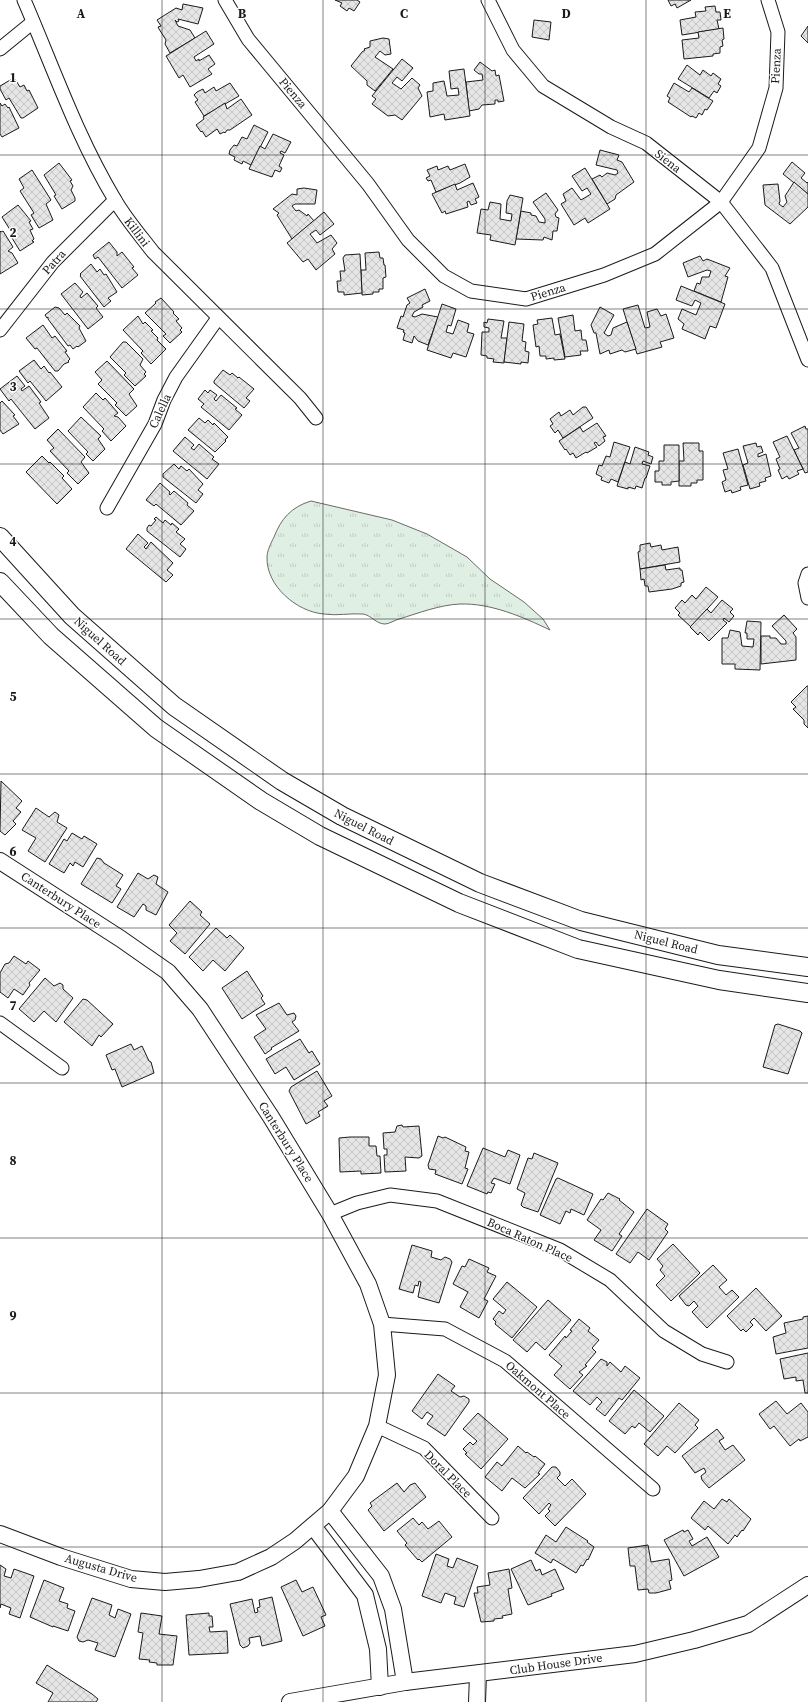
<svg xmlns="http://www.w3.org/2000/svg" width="808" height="1702" font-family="'Source Serif 4',serif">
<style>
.grass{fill:url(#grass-tufts);stroke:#6a6a6a}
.building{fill:url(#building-cross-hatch);stroke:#1a1a1a}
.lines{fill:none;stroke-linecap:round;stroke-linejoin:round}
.minor-casing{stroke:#1a1a1a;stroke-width:15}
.tertiary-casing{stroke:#1a1a1a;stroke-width:18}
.secondary-casing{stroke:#1a1a1a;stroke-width:20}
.minor{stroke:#fff;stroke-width:13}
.tertiary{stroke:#fff;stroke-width:16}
.secondary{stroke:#fff;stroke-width:18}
.grid{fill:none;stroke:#1a1a1a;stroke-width:1;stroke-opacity:0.55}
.labels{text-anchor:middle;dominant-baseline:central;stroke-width:3;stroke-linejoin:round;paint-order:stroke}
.street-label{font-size:12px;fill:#1a1a1a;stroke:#fff}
.grid-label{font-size:13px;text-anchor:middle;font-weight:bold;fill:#1a1a1a;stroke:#fff;stroke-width:3;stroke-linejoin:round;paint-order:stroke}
</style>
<defs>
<pattern id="grass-tufts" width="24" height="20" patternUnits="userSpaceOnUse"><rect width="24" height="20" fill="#e0efe3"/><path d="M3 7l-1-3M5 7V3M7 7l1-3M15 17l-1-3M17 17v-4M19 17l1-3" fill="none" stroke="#c0ccc2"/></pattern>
<pattern id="building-cross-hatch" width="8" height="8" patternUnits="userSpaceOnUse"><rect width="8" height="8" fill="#e6e6e6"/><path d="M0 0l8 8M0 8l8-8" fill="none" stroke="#c5c5c5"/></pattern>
</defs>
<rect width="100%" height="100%" fill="#fff"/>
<!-- grass -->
<path class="grass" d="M311,501L392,520L427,534L467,557L490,579L524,602L543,619L550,630C523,617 491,603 460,604C439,605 419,613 399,619C395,620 389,624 385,624C376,624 371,615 363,614C350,613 337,616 324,614C297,612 266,586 267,557C267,551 271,543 274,537C281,519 291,507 311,501Z"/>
<!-- building -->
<g class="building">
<polygon points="335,0 357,0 360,2 354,11 349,8 347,11 340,6 342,3"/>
<polygon points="668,0 691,0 677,8 675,4 671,6"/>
<polygon points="183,4 203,8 198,24 178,19 179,21 177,22 175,20 178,26 190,30 195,38 170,53 165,44 166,40 159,29 158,27 161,26 157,20 176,8 182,10"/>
<polygon points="715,6 716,12 720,12 721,20 717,20 719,29 682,35 680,20 696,17 695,12 706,11 705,7"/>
<polygon points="534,20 551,22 549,40 532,37"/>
<polygon points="808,26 808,43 801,36"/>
<polygon points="723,28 724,39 722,40 723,46 720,47 720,53 713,54 713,56 684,59 682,40 699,38 698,32"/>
<polygon points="206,31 214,44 194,57 196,61 199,59 199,61 209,55 215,64 208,69 212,74 190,87 183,75 179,78 166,56"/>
<polygon points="383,38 389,39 391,54 385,55 380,51 375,57 393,69 375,91 367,85 367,81 351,66 362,52 365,50 364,49 370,47 370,41"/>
<polygon points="402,59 413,68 402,81 397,77 392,83 401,89 412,78 420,85 418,88 422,96 402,120 395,115 388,116 372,104 376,99 372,96"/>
<polygon points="480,62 492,71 495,70 496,76 499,75 504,101 498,102 498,100 495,100 495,104 482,105 479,109 469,111 466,82 483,80 482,74 479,74 474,70"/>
<polygon points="687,65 700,75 703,70 711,76 713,73 721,79 718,84 721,86 717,93 714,91 709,98 678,79"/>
<polygon points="464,69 470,116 445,120 444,114 430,117 427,92 433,91 433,83 444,81 447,96 459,95 458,88 451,89 449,71"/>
<polygon points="12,79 13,81 15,79 20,87 24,85 27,91 29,90 38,108 23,118 21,118 9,98 6,100 0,89 0,86"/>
<polygon points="230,83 239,96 204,116 195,102 198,100 194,95 197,92 203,89 205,93 214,87 216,91"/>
<polygon points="674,83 689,92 692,88 713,101 707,110 705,109 702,115 699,113 696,118 692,116 691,117 668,102 670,98 667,96"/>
<polygon points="241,99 252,115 230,130 227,130 225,133 224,132 220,134 217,129 206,137 202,131 201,132 196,125 204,119 203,117 225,103 227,109"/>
<polygon points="0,103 2,106 5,104 8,108 9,107 19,128 2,137 0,134"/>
<polygon points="254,125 268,132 251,165 243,161 242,164 234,160 235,157 229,154 230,150 234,145 237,146 242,137 247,139"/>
<polygon points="273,134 291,142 285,153 281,151 280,153 284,155 279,166 282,168 280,172 275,170 272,177 249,169 260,146 265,149"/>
<polygon points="600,150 619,155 617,160 622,162 634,182 616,195 615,199 607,204 592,179 600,175 602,177 607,173 615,175 618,173 617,170 596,165"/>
<polygon points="792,162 805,173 801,178 807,183 808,182 808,194 783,174"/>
<polygon points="59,163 72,180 70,181 73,186 71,190 75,198 75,201 62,209 54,196 56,195 44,175"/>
<polygon points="465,164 470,177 460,183 436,192 431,180 428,181 426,178 430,176 427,170 437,166 438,170 448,166 450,170"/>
<polygon points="585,168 610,209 588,223 585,218 574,225 561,204 566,201 563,194 572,188 581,200 591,194 587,188 582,191 572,176"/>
<polygon points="32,170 51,200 46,204 53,220 39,228 31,215 34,213 20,191 24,188 19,179"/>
<polygon points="794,182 808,194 808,207 790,224 765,205 763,185 778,184 780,201 779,204 783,207 787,202 785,196"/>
<polygon points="473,183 479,197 475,199 477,203 471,205 469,201 467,202 468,207 446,214 445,211 442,213 432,194 455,184 457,190"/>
<polygon points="304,188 317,190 315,204 295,204 292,206 296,211 299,210 307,216 308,214 314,221 292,239 277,215 279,213 273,209 292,194 297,195 297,189"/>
<polygon points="546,193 558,210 555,214 556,217 559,218 557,231 553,231 552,240 544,237 543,240 516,239 521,211 531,213 531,215 536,216 539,222 545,223 545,219 533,202"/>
<polygon points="510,195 523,198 515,245 490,240 491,235 477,233 481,209 488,210 490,202 501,204 500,219 511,221 512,214 506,213 507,201"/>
<polygon points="18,205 31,221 29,222 33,229 30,230 34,239 32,241 34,242 20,251 12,238 14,236 2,217"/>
<polygon points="324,212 334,224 320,235 316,230 310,234 317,243 331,235 337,243 332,249 335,254 316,270 308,259 303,262 287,243"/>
<polygon points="0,231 1,232 3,231 13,247 8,251 12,253 18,263 0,274"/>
<polygon points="109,242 117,252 117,256 122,252 134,267 132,268 138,275 122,288 98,257 95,259 93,255"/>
<polygon points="379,252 380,258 383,258 384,265 385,265 386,277 383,278 383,289 379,289 379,292 373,292 373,294 362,295 361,270 366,270 365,253"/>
<polygon points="360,254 362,293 344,295 344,292 338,292 337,281 341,281 340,271 345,271 343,258 345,255"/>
<polygon points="700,256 703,261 707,259 730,268 725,276 728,277 721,302 694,291 697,283 700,284 702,277 709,277 711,271 707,270 688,277 683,263"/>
<polygon points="91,264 97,272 100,269 104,275 106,274 117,292 108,298 111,301 104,307 80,276 81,275 80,274"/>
<polygon points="75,283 83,292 80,296 81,298 87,293 98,306 96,308 103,317 88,329 61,294"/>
<polygon points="681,286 725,304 716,328 710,326 705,339 682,329 684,324 678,319 682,309 696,315 701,303 695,300 692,306 676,300"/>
<polygon points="425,289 430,301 422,305 423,307 414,312 412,316 415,317 422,314 438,317 428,345 418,341 414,336 412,343 403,340 405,333 403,332 404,330 397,328 401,316 403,317 407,305 410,303 407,298"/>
<polygon points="161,298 174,312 173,313 179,319 176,321 182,328 180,330 182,332 170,343 163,336 166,334 145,313 156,303 155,302"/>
<polygon points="442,304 456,309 451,326 448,325 446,332 453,334 458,320 469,324 467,332 474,334 466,357 453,353 451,358 427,350"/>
<polygon points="638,305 645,328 650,327 647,312 657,309 661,316 666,314 674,338 660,342 662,347 637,354 623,309"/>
<polygon points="55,307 59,308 65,315 67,313 80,326 79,328 86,341 78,347 77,346 73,349 70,345 68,346 48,319 48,317 47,318 45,315"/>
<polygon points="600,307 614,315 604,333 608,336 611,335 613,328 627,322 636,349 625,352 622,350 610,354 609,350 600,354 596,333 594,333 591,325"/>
<polygon points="573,315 575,331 581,330 582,340 586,340 588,351 580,351 581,355 565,357 558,318"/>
<polygon points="138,316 143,324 145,322 153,330 151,331 158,338 157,340 166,349 151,364 141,353 143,351 123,330"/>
<polygon points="552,318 555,335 560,334 565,359 554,360 554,358 546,359 546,356 540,356 539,346 536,347 533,325 538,324 537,320"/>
<polygon points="488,319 504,321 501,338 507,338 504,363 493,362 494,359 487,358 487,356 481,355 482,332 489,332 489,328 484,327 484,322 487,323"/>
<polygon points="509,322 524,324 522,341 526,342 525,351 529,352 528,363 521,362 521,364 504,362"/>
<polygon points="43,325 52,338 55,336 67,351 65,352 70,359 68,361 69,362 64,364 58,371 55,371 37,348 35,349 26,338"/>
<polygon points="123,342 126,342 143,359 140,365 146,372 144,374 146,376 135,386 124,375 126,373 110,357"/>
<polygon points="34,360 41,369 44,366 49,373 50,372 62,387 46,401 30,381 28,383 19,371"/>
<polygon points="107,361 134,389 129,394 137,406 126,416 115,405 117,403 98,384 102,380 95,372"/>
<polygon points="223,370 230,375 232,373 238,378 239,377 254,389 246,398 250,401 244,408 214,383 214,381"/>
<polygon points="17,376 25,386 21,389 22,391 29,386 41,402 39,403 49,418 35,429 11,399 9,401 0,389"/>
<polygon points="205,390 208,393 210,390 217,395 214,399 216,401 221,395 237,408 235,409 242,415 229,430 201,407 204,404 198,399"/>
<polygon points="96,393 103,400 105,398 118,413 114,416 118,417 126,426 111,441 102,431 104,429 83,407"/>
<polygon points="2,401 15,415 13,416 19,424 3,434 0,430 0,403"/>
<polygon points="583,407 586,407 593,418 563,438 558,430 555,433 550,426 553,424 550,419 559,412 561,416 570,410 573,415"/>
<polygon points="81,417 101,436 98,439 105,449 93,461 86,454 88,452 68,431"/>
<polygon points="199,418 205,423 208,420 213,425 214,423 228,437 225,440 226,441 215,452 188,430"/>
<polygon points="597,423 606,436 603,437 605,441 599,446 596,442 594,443 597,447 587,453 586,452 576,458 573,453 570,455 566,449 565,450 559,441 580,427 583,432"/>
<polygon points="805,426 806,429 808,429 808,472 805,473 794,450 799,448 791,433"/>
<polygon points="58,429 85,457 81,462 89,473 78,484 67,473 69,471 50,451 54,448 47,440"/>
<polygon points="787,436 803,469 797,471 799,474 789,479 787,476 782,479 778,470 780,469 776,459 780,457 773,442"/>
<polygon points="185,437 194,445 191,448 194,450 199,444 214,457 212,459 219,464 207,479 173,451"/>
<polygon points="614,442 630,447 618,482 611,479 609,483 601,480 602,477 596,474 599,465 602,466 606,456 610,457"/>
<polygon points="683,443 699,443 699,451 703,451 703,480 697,480 697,483 691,483 691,486 679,486 679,461 684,461"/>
<polygon points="756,443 757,447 761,446 763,452 758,454 758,457 766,454 771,476 765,478 766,481 759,483 760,486 750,489 743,465 748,463 743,446"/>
<polygon points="664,445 679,445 679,481 671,482 671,485 662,485 662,482 655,482 655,471 659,471 659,461 664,461"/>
<polygon points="635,447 649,452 648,455 653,457 651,464 643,461 642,464 650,466 646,478 645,478 642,488 636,486 635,489 628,487 628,489 617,486 625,462 630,464"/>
<polygon points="738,449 748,485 740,487 741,490 732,493 731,490 725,492 722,482 726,480 723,470 728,469 723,453"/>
<polygon points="42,456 49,463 50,462 64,476 62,478 72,489 57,504 26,472"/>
<polygon points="174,464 179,469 181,466 187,471 189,469 203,484 198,490 203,494 196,503 163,477 163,474"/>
<polygon points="160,483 170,492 169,494 170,495 174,491 188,503 187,505 194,511 181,525 156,504 154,506 146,500"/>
<polygon points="156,517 163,523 165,520 171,525 172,523 179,529 176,532 185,539 180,544 186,549 180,557 147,531 147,528 149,525 151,526 156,520 154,519"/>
<polygon points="138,534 148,543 144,547 146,549 151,542 173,563 167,570 173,575 166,582 126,549"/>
<polygon points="650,543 651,547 661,545 662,550 678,547 680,562 640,569 638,552 640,551 640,545"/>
<polygon points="665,565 666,570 680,568 680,570 682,570 684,582 681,583 681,586 672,589 649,592 648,586 645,586 644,579 641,580 640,569"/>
<polygon points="706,587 718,597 691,627 678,615 680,613 675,608 682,600 685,603 692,595 696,599"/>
<polygon points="722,600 733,609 730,612 734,616 729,622 724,618 723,620 727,623 709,641 700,632 698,635 690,627 707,609 711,613"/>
<polygon points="784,615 797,629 793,633 796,637 796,660 761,664 761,636 770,636 770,638 776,638 781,644 786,644 786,641 772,626"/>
<polygon points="747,621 761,622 760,670 735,669 735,664 722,664 722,638 728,638 730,630 740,632 742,646 753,647 754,639 747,639 747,633 745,633"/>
<polygon points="807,686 808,686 808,728 804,724 804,720 793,709 796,707 791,702"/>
<polygon points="1,781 22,801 16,808 21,812 13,821 16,824 5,835 0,831"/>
<polygon points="36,808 49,817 55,812 59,815 57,822 67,828 45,862 28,851 36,838 22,830"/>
<polygon points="72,833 82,839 84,836 97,844 83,867 75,862 73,866 70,863 64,873 49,864 64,839 67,841"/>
<polygon points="97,858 101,859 104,863 123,875 116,886 121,889 112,903 81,884"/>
<polygon points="138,873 148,879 154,875 158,877 156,884 168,892 156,915 146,910 146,906 143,904 134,917 117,907"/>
<polygon points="190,901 202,912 200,915 210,924 185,954 170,941 177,933 169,925"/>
<polygon points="216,928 227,938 230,935 244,948 225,971 213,960 203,971 189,957"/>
<polygon points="14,956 26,964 28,961 40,970 29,983 30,985 23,995 14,989 8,998 0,992 0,973 5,964 9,963"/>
<polygon points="247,971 263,996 261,998 265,1004 242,1019 222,988"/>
<polygon points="45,978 54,986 60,983 63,985 63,989 73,998 56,1022 44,1011 34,1022 19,1009"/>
<polygon points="83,999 87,1000 113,1024 101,1037 99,1035 92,1046 64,1022"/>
<polygon points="279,1003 287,1015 294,1013 296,1016 295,1020 292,1022 299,1031 271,1048 272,1049 265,1054 254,1037 266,1029 256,1015"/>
<polygon points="778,1024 800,1031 802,1033 788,1074 763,1067 775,1025"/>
<polygon points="300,1039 309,1053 312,1051 320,1064 294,1080 286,1067 275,1074 266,1059"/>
<polygon points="131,1044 134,1050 142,1046 149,1061 151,1062 154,1073 122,1087 115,1069 112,1070 106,1055"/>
<polygon points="317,1071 332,1096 324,1101 328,1106 318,1112 320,1116 306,1124 289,1091 291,1087"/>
<polygon points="402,1125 403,1127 419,1126 422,1156 419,1158 405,1157 406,1171 385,1172 384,1155 387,1155 387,1149 384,1149 383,1133 395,1132 397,1126"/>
<polygon points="438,1136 443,1138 445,1137 466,1147 465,1151 469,1152 465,1168 468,1169 462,1184 435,1174 436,1170 429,1169 428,1165"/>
<polygon points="350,1137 369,1137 369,1146 376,1146 377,1156 380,1156 381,1173 361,1174 361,1171 340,1172 339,1138"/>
<polygon points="483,1148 505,1157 508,1150 520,1155 510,1184 494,1178 491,1183 495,1184 491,1193 488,1192 487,1194 467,1186"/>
<polygon points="534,1153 558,1163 538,1212 523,1207 521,1205 525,1193 517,1189 528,1158 532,1159"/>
<polygon points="558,1178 593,1194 584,1215 571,1209 570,1213 566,1211 560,1224 540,1215 556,1179"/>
<polygon points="608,1193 620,1199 619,1200 634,1212 619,1234 622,1236 612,1251 594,1240 601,1230 587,1220 601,1199 603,1200"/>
<polygon points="647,1209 668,1224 665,1229 668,1232 649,1260 638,1252 630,1263 616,1254"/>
<polygon points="673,1244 700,1273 671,1301 656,1285 665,1276 660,1270 663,1266 657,1259"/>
<polygon points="412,1245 432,1251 431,1257 441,1260 445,1257 450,1259 452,1262 439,1303 418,1297 421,1282 419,1281 418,1286 415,1285 413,1293 399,1289"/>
<polygon points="469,1259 489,1268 487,1272 496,1276 484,1299 488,1301 479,1318 460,1307 468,1292 453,1284 462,1266 465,1267"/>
<polygon points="713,1265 727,1280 719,1287 726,1295 732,1290 739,1297 707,1328 692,1312 698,1306 694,1301 689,1306 686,1305 679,1296"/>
<polygon points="507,1282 537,1307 512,1338 495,1324 496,1322 493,1319 499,1311 503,1314 506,1310 493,1299"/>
<polygon points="756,1288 782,1316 766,1331 754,1318 750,1322 753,1325 746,1332 743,1329 741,1331 727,1316"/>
<polygon points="548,1300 571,1320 545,1350 536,1342 527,1352 513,1340"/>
<polygon points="808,1316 808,1348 776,1354 773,1337 786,1333 784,1323 803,1319 803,1317"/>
<polygon points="579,1319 590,1328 588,1331 599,1340 592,1348 596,1352 585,1365 587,1366 579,1372 583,1375 570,1389 554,1375 562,1366 549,1355 565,1336 566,1338 572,1331 570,1330"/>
<polygon points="808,1353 808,1393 805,1393 803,1380 796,1381 796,1377 784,1379 780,1359"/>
<polygon points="601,1359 607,1362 607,1366 610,1362 621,1372 625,1366 640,1378 622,1400 619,1398 605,1416 596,1409 602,1402 597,1397 590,1405 573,1391"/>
<polygon points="438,1374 455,1386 451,1391 460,1397 464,1396 469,1399 469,1402 445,1436 427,1424 433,1416 427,1412 422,1419 412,1411"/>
<polygon points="634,1390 664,1416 650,1432 639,1423 635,1428 632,1426 625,1434 609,1421"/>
<polygon points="776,1401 787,1414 801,1403 808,1412 808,1437 800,1441 799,1439 790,1446 774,1426 770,1429 759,1414"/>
<polygon points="679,1403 699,1420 695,1425 698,1428 675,1453 667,1446 658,1456 644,1444"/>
<polygon points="478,1413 508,1439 481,1469 465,1454 467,1453 463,1449 470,1442 473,1445 477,1441 463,1429"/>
<polygon points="717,1429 724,1438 719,1441 725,1450 733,1445 745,1460 709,1488 702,1480 701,1476 706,1472 704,1468 695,1473 682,1456"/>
<polygon points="518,1446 526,1453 527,1452 534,1457 535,1456 545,1464 538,1473 540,1474 525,1488 512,1478 502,1491 485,1477 497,1462 502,1466"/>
<polygon points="552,1467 556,1467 560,1472 560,1475 557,1478 565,1486 572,1479 586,1494 555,1526 545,1516 550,1511 548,1509 551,1505 549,1503 539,1514 523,1498"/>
<polygon points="397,1483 404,1492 410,1485 415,1483 426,1497 384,1531 368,1510 372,1506 370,1503"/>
<polygon points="722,1499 727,1502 729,1499 751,1519 743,1531 742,1530 737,1537 735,1535 728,1544 708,1526 705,1530 691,1518 704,1501 714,1509"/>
<polygon points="413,1518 419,1525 422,1522 428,1529 439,1521 452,1537 422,1562 419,1559 418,1560 405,1545 407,1543 397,1531"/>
<polygon points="566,1527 588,1541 587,1542 594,1547 588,1560 587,1559 583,1566 581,1565 576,1573 553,1559 551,1563 535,1553 546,1535 556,1542"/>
<polygon points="683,1530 684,1532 688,1530 693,1539 689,1541 692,1546 707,1537 719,1557 684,1576 664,1540"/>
<polygon points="648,1545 651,1562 669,1559 672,1580 669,1581 671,1589 656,1593 649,1593 648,1589 638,1590 635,1566 630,1566 628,1548"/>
<polygon points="436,1554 449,1559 447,1566 453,1568 457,1558 478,1566 464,1607 454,1604 456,1597 445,1593 441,1603 422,1596"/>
<polygon points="531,1560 536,1571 540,1569 542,1575 555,1569 564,1589 551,1594 552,1596 528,1605 511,1569"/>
<polygon points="0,1565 6,1569 4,1576 11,1578 14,1569 34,1576 20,1618 9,1614 11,1608 1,1604 0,1608"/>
<polygon points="509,1569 512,1588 508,1589 512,1614 502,1616 503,1618 494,1619 494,1621 481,1622 474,1593 478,1593 477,1587 490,1585 488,1573"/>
<polygon points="44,1580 64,1588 59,1601 68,1604 67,1608 75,1611 68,1631 53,1626 53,1627 30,1617"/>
<polygon points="296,1580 302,1592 313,1587 326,1615 321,1617 325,1626 303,1636 281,1587"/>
<polygon points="272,1597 282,1641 262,1646 260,1636 249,1638 250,1643 248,1646 243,1648 240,1645 230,1604 252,1599 255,1613 258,1612 257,1608 260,1607 259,1600"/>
<polygon points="92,1598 112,1605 109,1615 115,1618 118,1609 131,1614 115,1657 95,1650 98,1643 88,1640 83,1642 79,1641 77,1637"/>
<polygon points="141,1613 162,1616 159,1634 177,1636 173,1665 157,1665 157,1663 149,1662 150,1660 139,1659 143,1633 138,1632"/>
<polygon points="209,1613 209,1616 212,1616 213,1627 209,1627 210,1632 227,1631 228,1653 189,1655 186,1615"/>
<polygon points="47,1665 92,1694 98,1699 96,1702 48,1702 53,1693 36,1683"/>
</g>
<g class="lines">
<defs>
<g id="minor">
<path d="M24,0C53,67 77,137 115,200C126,219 140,235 153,252L300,398L316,418"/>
<polyline points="225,0 248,39 368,184 408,240 444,276 471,291 526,299 604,275 655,254 721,202 759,148 776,88 778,32 768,0"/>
<polyline points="488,0 513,50 543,86 611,127 646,143 721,202 772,268 808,360"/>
<polyline points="0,49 33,22"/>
<polyline points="0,330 53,262 115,200"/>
<polyline points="107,508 155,424 164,400 176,377 218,318"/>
<polyline points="808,574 805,583 808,598"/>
<polyline points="0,1023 62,1068"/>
<polyline points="330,1214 357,1203 390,1195 437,1201 560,1250 610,1280 664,1331 702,1354 727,1362"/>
<polyline points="382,1324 445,1329 505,1361 653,1489"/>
<polyline points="377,1426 424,1448 492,1518"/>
</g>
<g id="tertiary">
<polyline points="0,861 121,939 168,972 200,1009 271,1117 330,1214 368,1284 382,1324 387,1375 377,1426 356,1476 330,1511 295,1541 271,1557 238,1572 199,1579 165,1582 131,1579 61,1557 0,1534"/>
<polyline points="330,1511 381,1576 393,1609 405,1682"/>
<polyline points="313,1526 365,1595 378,1649 380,1687"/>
<polyline points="290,1702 405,1682 635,1654 694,1640 748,1624 808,1585"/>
<polyline points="477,1702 478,1675"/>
</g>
<g id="secondary">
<polyline points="0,537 72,616 174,706 282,781 342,816 480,883 581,921 718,955 808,967"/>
<polyline points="0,582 51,636 156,728 261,801 320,836 459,903 578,949 719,980 808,993"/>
</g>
</defs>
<!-- minor casing -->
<use href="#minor" class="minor-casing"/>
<!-- tertiary casing -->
<use href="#tertiary" class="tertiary-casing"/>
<!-- secondary casing -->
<use href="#secondary" class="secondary-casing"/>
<!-- minor -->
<use href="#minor" class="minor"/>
<!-- tertiary -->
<use href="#tertiary" class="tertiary"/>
<!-- secondary -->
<use href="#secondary" class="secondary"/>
</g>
<!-- grid -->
<path class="grid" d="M162,0V1702M323,0V1702M485,0V1702M646,0V1702M0,155H808M0,309H808M0,464H808M0,619H808M0,774H808M0,928H808M0,1083H808M0,1238H808M0,1393H808M0,1547H808"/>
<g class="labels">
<!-- street labels -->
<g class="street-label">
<text transform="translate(776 66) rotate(-87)">Pienza</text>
<text transform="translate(293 93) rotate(50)">Pienza</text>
<text transform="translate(668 161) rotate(38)">Siena</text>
<text transform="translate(137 232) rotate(53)">Killini</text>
<text transform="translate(54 262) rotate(-48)">Patra</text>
<text transform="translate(548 292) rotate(-17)">Pienza</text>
<text transform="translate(160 411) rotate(-65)">Calella</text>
<text transform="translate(100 641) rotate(42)">Niguel Road</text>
<text transform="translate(364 827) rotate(27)">Niguel Road</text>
<text transform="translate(61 900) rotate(33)">Canterbury Place</text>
<text transform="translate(666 942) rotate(14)">Niguel Road</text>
<text transform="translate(286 1142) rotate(58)">Canterbury Place</text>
<text transform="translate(530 1240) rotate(24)">Boca Raton Place</text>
<text transform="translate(538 1390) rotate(41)">Oakmont Place</text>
<text transform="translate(448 1474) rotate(45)">Doral Place</text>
<text transform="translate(101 1568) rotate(16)">Augusta Drive</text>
<text transform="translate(556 1664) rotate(-8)">Club House Drive</text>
</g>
</g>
<g class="grid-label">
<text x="81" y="18">A</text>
<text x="242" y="18">B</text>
<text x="404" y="18">C</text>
<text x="566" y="18">D</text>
<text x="727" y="18">E</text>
<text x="13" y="82">1</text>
<text x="13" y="237">2</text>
<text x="13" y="391">3</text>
<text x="13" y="546">4</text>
<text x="13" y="701">5</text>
<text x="13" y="856">6</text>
<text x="13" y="1010">7</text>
<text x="13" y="1165">8</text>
<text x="13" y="1320">9</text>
</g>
</svg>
